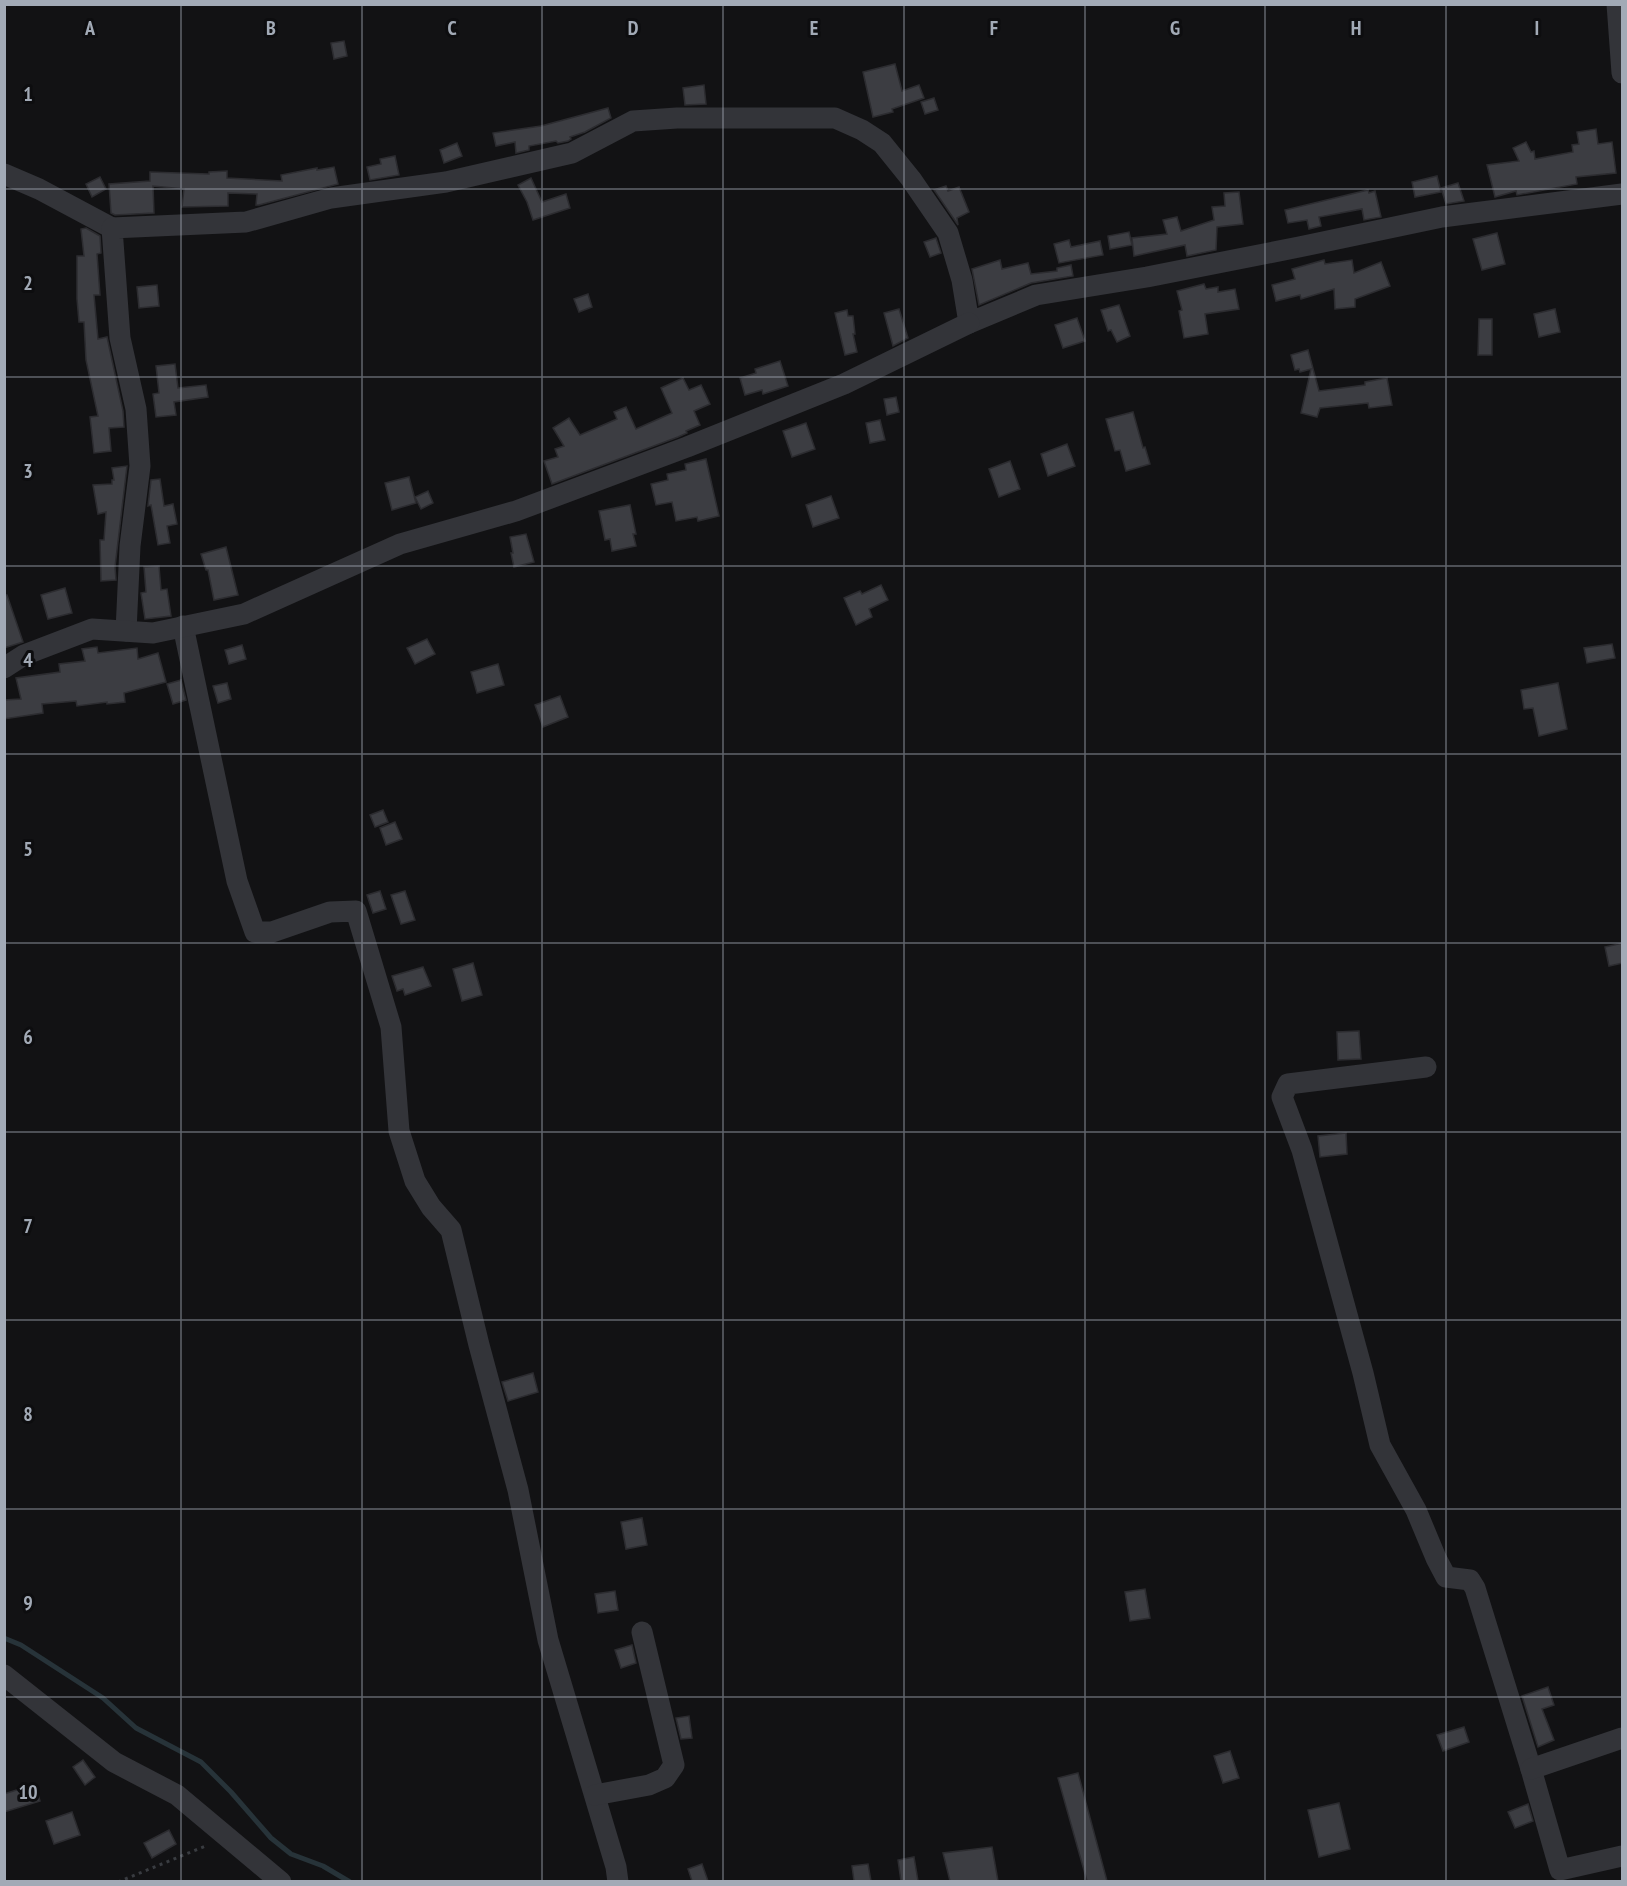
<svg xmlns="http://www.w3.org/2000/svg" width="1627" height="1886" font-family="'PT Sans Narrow',sans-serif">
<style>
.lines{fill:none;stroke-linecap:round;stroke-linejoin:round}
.stream{stroke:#273339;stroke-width:5}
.building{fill:#3c3d42;stroke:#2c2c30;stroke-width:1.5}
.path{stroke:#393c41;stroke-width:3;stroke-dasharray:3 4.5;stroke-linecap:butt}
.minor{stroke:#333439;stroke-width:21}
.grid{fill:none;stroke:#a2aab6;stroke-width:1.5;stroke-opacity:0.55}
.grid-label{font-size:20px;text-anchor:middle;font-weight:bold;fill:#a2aab6;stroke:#0d0d0f;stroke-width:6;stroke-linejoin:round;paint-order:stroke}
</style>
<rect width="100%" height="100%" fill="#121214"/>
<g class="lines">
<!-- stream -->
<polyline class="stream" points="4,1638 21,1645 103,1698 136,1728 201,1762 231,1792 271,1838 291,1854 323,1866 350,1882"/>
</g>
<!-- building -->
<g class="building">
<polygon points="344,41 347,56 334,59 331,43"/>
<polygon points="895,64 902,91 919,85 924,98 892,109 893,112 873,117 863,72"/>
<polygon points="704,85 706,104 685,105 683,88"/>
<polygon points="934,98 938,110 925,114 921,102"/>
<polygon points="608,108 611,118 585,132 570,137 571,139 568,141 558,143 556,141 529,146 529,150 516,153 515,142 496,146 493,133 541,126"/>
<polygon points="1596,129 1598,144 1612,142 1616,173 1576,177 1577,184 1517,195 1516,191 1495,197 1487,165 1519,161 1513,148 1526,142 1531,152 1534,151 1535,159 1573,152 1572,145 1579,144 1577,132"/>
<polygon points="457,143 462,156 444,163 440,150"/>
<polygon points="395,156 399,175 370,180 367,167 381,164 380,159"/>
<polygon points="334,167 338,184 259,205 256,205 257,194 228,193 228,206 182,207 184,189 153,186 154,213 115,215 111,213 109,184 150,181 150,172 209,174 209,172 227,171 227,178 282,181 281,175 317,168 317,170"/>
<polygon points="1437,176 1441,192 1415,197 1412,182"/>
<polygon points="100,177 106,189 92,197 86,184"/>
<polygon points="531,178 542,202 566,194 570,208 533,220 527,202 518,185"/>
<polygon points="1458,183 1464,201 1446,204 1441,188"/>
<polygon points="946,186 948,191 959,187 969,212 957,218 958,225 934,190"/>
<polygon points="1368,190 1369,193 1375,191 1381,217 1364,220 1362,209 1319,217 1321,226 1309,229 1307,220 1288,223 1285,210"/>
<polygon points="1239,192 1243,224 1217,227 1216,250 1187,256 1185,245 1134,256 1132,238 1167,234 1163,220 1177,217 1181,231 1214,220 1212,207 1225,206 1224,193"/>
<polygon points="86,228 100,236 101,253 97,254 100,295 94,295 98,339 107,337 123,411 124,427 109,428 111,451 94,453 90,417 98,416 86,360 84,322 79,322 77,299 77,256 84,256 81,229"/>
<polygon points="1129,232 1132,245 1110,249 1108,236"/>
<polygon points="1497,233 1505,264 1482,270 1473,239"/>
<polygon points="936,238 941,253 930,257 924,242"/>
<polygon points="1069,240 1071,247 1100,241 1103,255 1059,263 1054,244"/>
<polygon points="1000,260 1002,269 1028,263 1031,274 1057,271 1057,268 1071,265 1073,276 1031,283 979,305 972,269"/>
<polygon points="1324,260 1325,264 1352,260 1354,273 1381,262 1390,286 1355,299 1355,307 1335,309 1334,289 1301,299 1300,295 1276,301 1272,285 1295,279 1292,269"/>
<polygon points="1204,284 1206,289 1218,287 1218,292 1235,289 1239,309 1205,314 1208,334 1184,338 1179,311 1182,310 1177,291"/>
<polygon points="157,285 159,306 139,308 137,287"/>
<polygon points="588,294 592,307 579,312 574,299"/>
<polygon points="1119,305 1130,336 1117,342 1111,330 1108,331 1101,310"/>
<polygon points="899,309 908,338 893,346 884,313"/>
<polygon points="1555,309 1560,332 1539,337 1534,314"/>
<polygon points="847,310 848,316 853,316 855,334 853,334 857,352 845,355 835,313"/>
<polygon points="1077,318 1085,341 1063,348 1055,325"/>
<polygon points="1479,319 1492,319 1492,355 1478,355"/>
<polygon points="1308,350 1319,391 1365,385 1365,382 1387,378 1392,405 1369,408 1368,403 1320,408 1317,417 1301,413 1311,369 1300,372 1299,369 1295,370 1291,355"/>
<polygon points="780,361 788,386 763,394 762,390 745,395 740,378 756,373 755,369"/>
<polygon points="175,364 178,388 206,385 208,397 174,402 176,415 156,417 153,394 159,393 156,366"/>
<polygon points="683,378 689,390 701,385 710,404 694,411 700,425 686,431 687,433 678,437 552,484 544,461 558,457 555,449 564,446 553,428 569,418 580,435 617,419 614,412 626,407 636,429 672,413 661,388"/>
<polygon points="896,397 899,412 887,415 884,399"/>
<polygon points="1133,412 1143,448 1145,447 1150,464 1126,471 1120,450 1115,451 1106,419"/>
<polygon points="880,420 885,440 870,443 866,423"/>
<polygon points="806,423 815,449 792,457 783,431"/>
<polygon points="1067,444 1075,466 1048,476 1041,454"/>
<polygon points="706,459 719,516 698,521 697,517 676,521 672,502 656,505 651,484 668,480 667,474 686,470 685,464"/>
<polygon points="1010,461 1020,489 999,497 989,469"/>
<polygon points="127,466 115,567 116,580 101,581 100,540 104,540 106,512 98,514 93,485 112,484 112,480 114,480 112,468"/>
<polygon points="409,477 416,503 392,510 385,483"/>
<polygon points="160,479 164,506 173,504 177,524 167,526 170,543 158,545 151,505 148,506 151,480"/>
<polygon points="428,491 433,503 421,509 415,497"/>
<polygon points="831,496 839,518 813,527 806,505"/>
<polygon points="630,505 636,534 633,534 636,546 612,551 610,539 605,540 599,511"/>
<polygon points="526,534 534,562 514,567 511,553 513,553 510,537"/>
<polygon points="226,547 238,595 214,600 208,570 206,570 201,554"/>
<polygon points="159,566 161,590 167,589 171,616 145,619 141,593 146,592 144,567"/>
<polygon points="881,585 888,600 869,609 872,617 856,625 844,598 860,591 862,594"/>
<polygon points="65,588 72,613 48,619 41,595"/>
<polygon points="4,595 7,595 23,642 4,648"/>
<polygon points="427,639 435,654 415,664 407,648"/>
<polygon points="1612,644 1615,658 1587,663 1584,648"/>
<polygon points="242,645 246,659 229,664 225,650"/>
<polygon points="97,647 98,653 137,648 138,659 158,653 166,682 124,693 125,702 107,704 107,702 77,706 76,701 42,704 43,713 4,719 4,700 21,699 16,678 60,672 59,664 85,661 82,649"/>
<polygon points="498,664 504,685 477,693 471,672"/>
<polygon points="181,680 186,700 173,704 167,684"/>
<polygon points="227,683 231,699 218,703 213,686"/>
<polygon points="1558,683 1567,729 1539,736 1533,708 1524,709 1521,690"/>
<polygon points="560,696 568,717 543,727 535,705"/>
<polygon points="383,810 388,822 375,827 370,815"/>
<polygon points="395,822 402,839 386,845 380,828"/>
<polygon points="380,891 386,909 373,913 367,895"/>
<polygon points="405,891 415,920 401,924 391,895"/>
<polygon points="1623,943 1623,963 1609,966 1605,947"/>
<polygon points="473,963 482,995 462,1001 453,969"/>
<polygon points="423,967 431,986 405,995 403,989 397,991 392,976"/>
<polygon points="1359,1031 1361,1059 1338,1060 1337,1032"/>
<polygon points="1346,1133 1347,1154 1320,1157 1318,1136"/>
<polygon points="533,1373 538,1392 508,1401 502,1382"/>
<polygon points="642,1518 647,1545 626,1549 621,1522"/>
<polygon points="1145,1589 1150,1618 1130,1621 1125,1592"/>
<polygon points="615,1591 618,1610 598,1613 595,1594"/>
<polygon points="632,1645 636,1663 621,1668 615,1650"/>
<polygon points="1548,1687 1554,1705 1542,1709 1554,1740 1538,1747 1522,1696"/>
<polygon points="689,1716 692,1738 681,1739 676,1718"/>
<polygon points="1464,1727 1469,1742 1443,1751 1437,1735"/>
<polygon points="1230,1751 1239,1778 1223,1783 1214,1756"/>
<polygon points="83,1760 95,1777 85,1785 73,1767"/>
<polygon points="1078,1773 1107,1881 1087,1881 1058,1778"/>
<polygon points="35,1784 40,1801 4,1812 4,1794"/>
<polygon points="1339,1803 1350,1849 1319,1857 1308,1810"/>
<polygon points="1528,1804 1533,1821 1515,1828 1508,1812"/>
<polygon points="72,1812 80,1835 54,1844 46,1821"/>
<polygon points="169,1830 176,1844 152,1858 144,1843"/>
<polygon points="992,1847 998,1881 950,1881 943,1853"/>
<polygon points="914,1857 918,1881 901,1881 898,1860"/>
<polygon points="702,1864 708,1881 692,1881 688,1869"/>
<polygon points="868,1864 871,1881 854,1881 852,1866"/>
</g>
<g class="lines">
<!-- path -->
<polyline class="path" points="118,1882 208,1845"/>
<!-- minor -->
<g class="minor">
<polyline points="1617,4 1622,73"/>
<polyline points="4,174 39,189 112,228"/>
<polyline points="183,626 237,881 255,932 272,932 330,912 356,911 391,1027 399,1131 415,1181 431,1207 451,1230 479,1345 518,1490 548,1640 616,1867 618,1882"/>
<polyline points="126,631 130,546 140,466 136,409 120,338 112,228 246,222 331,198 446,182 572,153 633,121 677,118 835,118 862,130 882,143 911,179 948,233 962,280 969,323 1036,295 1147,277 1299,247 1442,217 1622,194"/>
<polyline points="4,668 24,655 92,629 153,633 244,614 400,544 516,511 687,447 844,384 969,323"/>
<polyline points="1426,1067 1288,1084 1282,1097 1302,1150 1363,1373 1380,1445 1416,1510 1436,1558 1446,1577 1470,1580 1475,1588 1531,1769 1560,1870 1622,1856"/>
<polyline points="4,1675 114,1762 177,1795 281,1882"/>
<polyline points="1531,1769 1622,1738"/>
<polyline points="595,1795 649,1785 665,1778 674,1765 642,1632"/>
</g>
</g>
<!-- grid -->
<path class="grid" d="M181,4V1882M362,4V1882M542,4V1882M723,4V1882M904,4V1882M1085,4V1882M1265,4V1882M1446,4V1882M4,189H1622M4,377H1622M4,566H1622M4,754H1622M4,943H1622M4,1132H1622M4,1320H1622M4,1509H1622M4,1697H1622"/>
<g class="grid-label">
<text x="90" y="35">A</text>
<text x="271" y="35">B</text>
<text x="452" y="35">C</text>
<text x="633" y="35">D</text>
<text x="814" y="35">E</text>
<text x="994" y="35">F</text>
<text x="1175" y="35">G</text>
<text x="1356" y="35">H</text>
<text x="1537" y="35">I</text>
<text x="28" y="101">1</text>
<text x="28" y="290">2</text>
<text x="28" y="478">3</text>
<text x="28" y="667">4</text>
<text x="28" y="856">5</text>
<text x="28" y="1044">6</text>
<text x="28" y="1233">7</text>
<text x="28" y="1421">8</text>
<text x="28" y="1610">9</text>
<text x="28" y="1799">10</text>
</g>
<!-- border -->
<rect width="1627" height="1886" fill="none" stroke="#a2aab6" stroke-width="12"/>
</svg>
